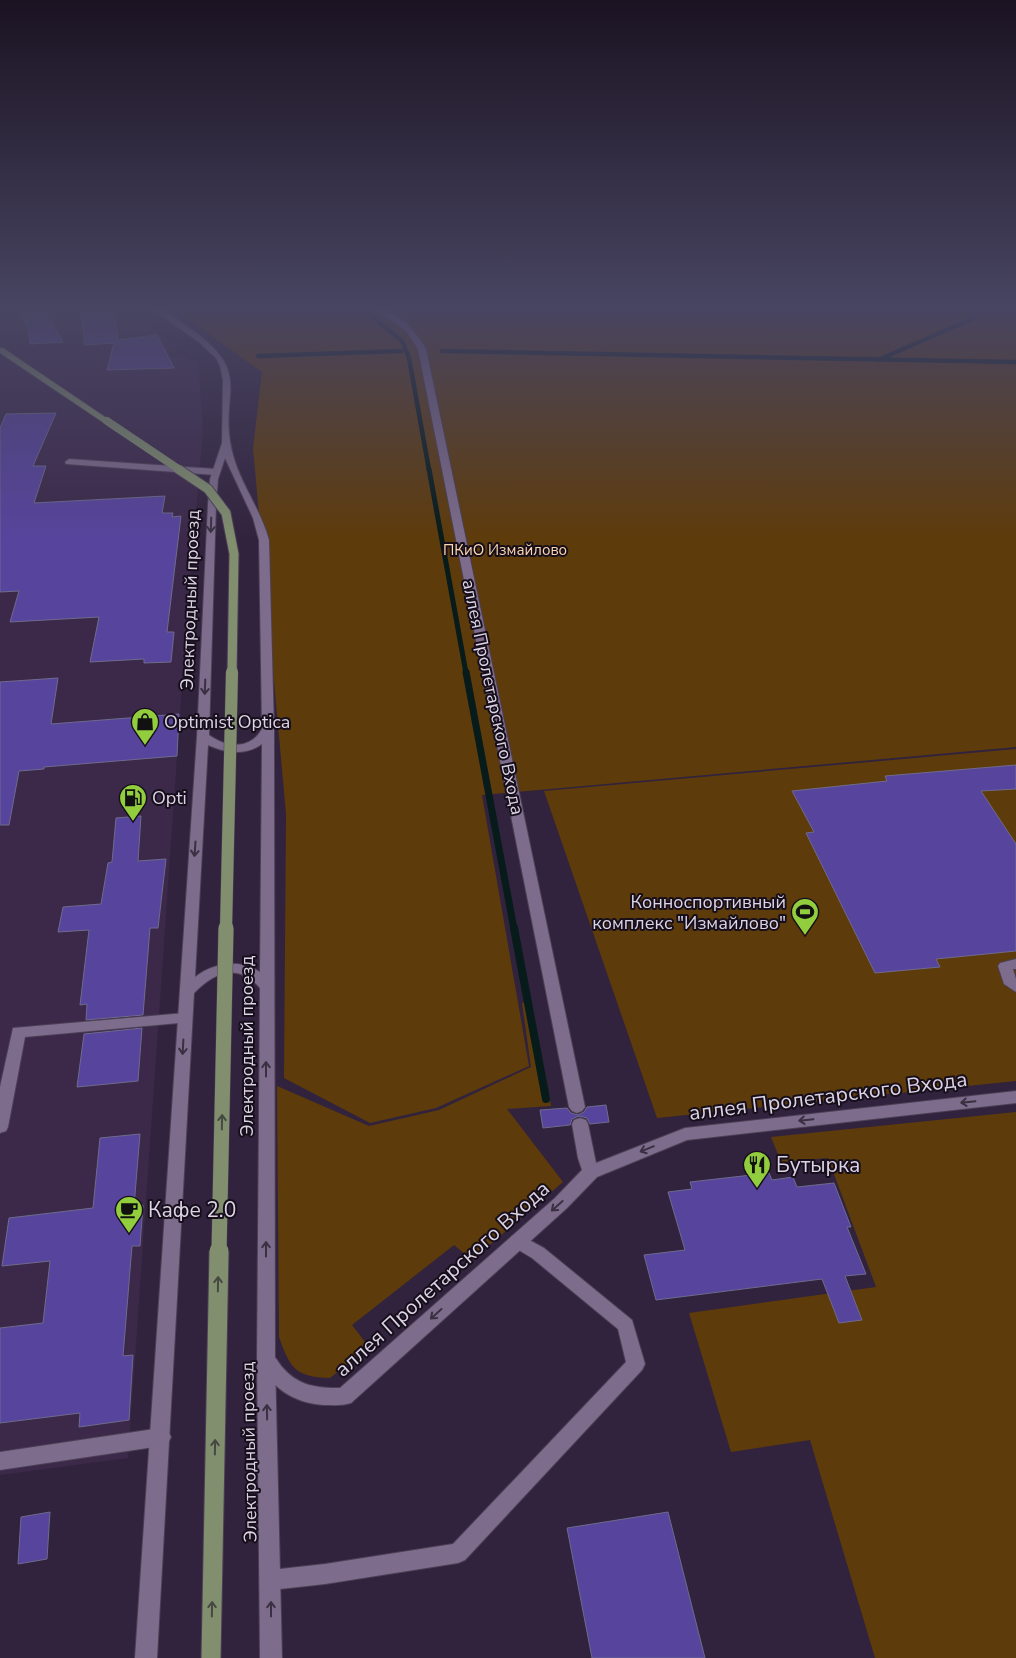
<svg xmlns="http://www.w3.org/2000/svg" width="1016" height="1658" font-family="'Nunito Sans',sans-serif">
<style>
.built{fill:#3c294a}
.green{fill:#5e3b0a}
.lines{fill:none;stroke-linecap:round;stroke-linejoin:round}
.stream-far3{stroke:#061b1a;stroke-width:4.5}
.stream-far2{stroke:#061b1a;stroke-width:5}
.stream-far1{stroke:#061b1a;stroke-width:7}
.stream{stroke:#061b1a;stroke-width:8}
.building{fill:#57449d;stroke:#6e6b8c}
.lane-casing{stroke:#4c3f55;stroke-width:2}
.street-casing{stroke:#4c3f55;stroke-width:2}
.secondary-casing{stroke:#4c3f55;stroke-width:2}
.primary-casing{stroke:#4c3f55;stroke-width:2}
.lane{fill:#7d6c8b;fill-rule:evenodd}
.street{fill:#7d6c8b;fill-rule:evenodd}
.secondary{fill:#7d6c8b;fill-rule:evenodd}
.primary{fill:#818f6f;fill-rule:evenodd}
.primary-bridge-far4-casing{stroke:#4c3f55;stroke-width:8;stroke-linecap:butt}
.primary-bridge-far3-casing{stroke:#4c3f55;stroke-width:11;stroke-linecap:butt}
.primary-bridge-far2-casing{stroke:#4c3f55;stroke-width:13;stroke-linecap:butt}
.primary-bridge-far1-casing{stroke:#4c3f55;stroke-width:16;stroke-linecap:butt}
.primary-bridge-casing{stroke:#4c3f55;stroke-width:21;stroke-linecap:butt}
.primary-bridge-far4{stroke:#818f6f;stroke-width:8}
.primary-bridge-far3{stroke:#818f6f;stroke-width:9}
.primary-bridge-far2{stroke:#818f6f;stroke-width:12}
.primary-bridge-far1{stroke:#818f6f;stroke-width:15}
.primary-bridge{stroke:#818f6f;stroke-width:19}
.oneway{stroke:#3a3042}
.oneway2{stroke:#464941}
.labels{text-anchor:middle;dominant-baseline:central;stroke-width:4;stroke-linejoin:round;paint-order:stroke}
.far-park-label{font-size:15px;fill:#fdd7af;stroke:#160f1b}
.street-label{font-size:18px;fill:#dcd3e4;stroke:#160f1b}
.poi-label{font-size:18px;fill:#dcd3e4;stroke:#160f1b;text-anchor:start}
.near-street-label{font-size:21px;fill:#dcd3e4;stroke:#160f1b}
.near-poi-label{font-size:21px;fill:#dcd3e4;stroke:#160f1b;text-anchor:start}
</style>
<rect width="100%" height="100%" fill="#31233d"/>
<!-- built -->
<polygon class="built" points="0,308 125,308 178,347 169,352 170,357 186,357 198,363 203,429 185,642 128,1458 0,1475"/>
<!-- green -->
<g class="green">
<polygon points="173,308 1016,308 1016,747 482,795 529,1066 436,1108 370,1123 284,1078 286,814 253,448 262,372"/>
<polygon points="1016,749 1016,1081 657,1118 544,791"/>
<path d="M531,1000L551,1106L507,1109L563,1182L472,1260L454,1245L352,1325L369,1347L330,1378C295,1377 290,1368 279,1337L277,1086L369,1126L439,1110L531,1067L522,1003Z"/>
<polygon points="1016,1112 1016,1658 875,1658 810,1440 731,1452 689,1313 876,1287 828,1158 781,1162 771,1137"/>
</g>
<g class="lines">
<!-- stream-far3 -->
<g class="stream-far3">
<polyline points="361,308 402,341 409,358 429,470"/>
<polyline points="975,312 979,308"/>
<polyline points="442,351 1016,362"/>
<polyline points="258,356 401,351"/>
<polyline points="878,360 976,317"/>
</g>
<!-- stream-far2 -->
<polyline class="stream-far2" points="429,469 466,673"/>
<!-- stream-far1 -->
<polyline class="stream-far1" points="466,672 514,929"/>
<!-- stream -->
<polyline class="stream" points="514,928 546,1099"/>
</g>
<!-- building -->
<g class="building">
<polygon points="18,308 43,308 63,342 30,344 28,329"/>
<polygon points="81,308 113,308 118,340 157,335 174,368 107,370 114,343 85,345"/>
<polygon points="56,413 33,466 46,466 34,503 165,496 162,513 173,513 172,517 181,516 167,632 174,632 171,662 144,663 144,659 90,662 99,617 10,622 19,591 0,592 0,428 6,414"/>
<polygon points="58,678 51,724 179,714 177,756 44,767 44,769 19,771 9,825 0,825 0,682"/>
<polygon points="1016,765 1016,789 981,791 1016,844 1016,951 936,959 940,967 875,973 806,833 814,832 792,791 887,781 885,776"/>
<polygon points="141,816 138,861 166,859 158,928 150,928 143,1015 86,1020 87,1004 80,1005 89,930 58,932 63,907 101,904 108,863 112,862 116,818"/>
<polygon points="142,1028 138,1081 77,1087 84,1034"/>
<polygon points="606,1105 609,1122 590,1124 587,1118 579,1116 572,1119 570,1125 543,1128 540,1110 567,1108 571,1113 578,1115 584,1112 587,1107"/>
<polygon points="140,1134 134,1206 143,1205 140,1246 132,1246 123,1356 133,1355 129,1420 79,1427 80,1413 0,1423 0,1328 43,1323 50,1261 2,1266 9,1218 93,1208 100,1138"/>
<polygon points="769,1173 772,1180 793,1177 797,1187 834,1183 851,1227 847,1227 866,1274 845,1276 862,1320 839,1323 822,1279 656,1300 644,1255 685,1250 668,1192 692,1189 690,1182"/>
<polygon points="50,1512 47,1559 18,1564 21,1517"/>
<polygon points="668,1512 705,1658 592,1658 567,1528"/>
</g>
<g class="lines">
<defs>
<g id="lane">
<polygon points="69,459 216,469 220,472 216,475 66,464 65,462"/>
<polygon points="1016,959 1016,969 1013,969 1016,979 1016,992 1004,984 998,966 1000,963"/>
<polygon points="185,1013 190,1014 192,1018 190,1022 25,1037 8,1127 6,1131 0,1133 0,1087 13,1028"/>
<polygon points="518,1234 544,1248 632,1320 645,1364 642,1370 465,1560 458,1563 325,1584 271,1590 264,1587 261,1580 264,1573 271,1570 325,1564 453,1544 626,1362 618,1329 532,1258 512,1246 509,1241 512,1236"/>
<polygon points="161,1428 168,1431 171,1437 168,1443 161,1446 0,1470 0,1452"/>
</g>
<g id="street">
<path d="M374,308C395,308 416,331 426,349L585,1107L582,1111L577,1113L572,1111L569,1107L418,349L406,331Z"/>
<path d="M1016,1091V1103L687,1140L597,1177L567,1208L351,1403C342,1406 333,1405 324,1405C293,1403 270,1387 257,1359L260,1353L266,1351C275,1354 277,1361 282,1367C298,1386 317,1388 340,1388L555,1198L582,1170L578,1158L572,1124L574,1120L580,1118L586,1120L588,1124L596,1163L685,1128Z"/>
</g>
<path id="secondary" d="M151,308C164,308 177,319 188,327C258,375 216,393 233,455C241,485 261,510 269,540L274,729L275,1359L282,1658H260L257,1359L260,988C238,963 216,971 194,993L157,1658H135L197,736L208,504L210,479L222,443L223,380L220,366L216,358L200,343ZM225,458L253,518L259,540L262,729C250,750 227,748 209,735L216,504L218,479ZM262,744L260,972C239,959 215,962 195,977L208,745C225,753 246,756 262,744Z"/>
<polygon id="primary" points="0,348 3,348 111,421 104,423 0,353"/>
</defs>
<!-- lane casing -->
<use href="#lane" class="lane-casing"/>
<!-- street casing -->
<use href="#street" class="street-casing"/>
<!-- secondary casing -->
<use href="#secondary" class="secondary-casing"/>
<!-- primary casing -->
<use href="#primary" class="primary-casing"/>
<!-- lane -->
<use href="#lane" class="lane"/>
<!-- street -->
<use href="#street" class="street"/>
<!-- secondary -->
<use href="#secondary" class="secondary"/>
<!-- primary -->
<use href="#primary" class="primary"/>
<defs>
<polyline id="primary-bridge-far4" points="107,421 180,470"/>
<polyline id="primary-bridge-far3" points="178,469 208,489 226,513 234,554 232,673"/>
<polyline id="primary-bridge-far2" points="226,929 232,672"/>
<polyline id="primary-bridge-far1" points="219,1252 226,928"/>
<polyline id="primary-bridge" points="211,1658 219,1251"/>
</defs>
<!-- primary-bridge-far4 casing -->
<use href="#primary-bridge-far4" class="primary-bridge-far4-casing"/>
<!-- primary-bridge-far3 casing -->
<use href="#primary-bridge-far3" class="primary-bridge-far3-casing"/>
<!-- primary-bridge-far2 casing -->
<use href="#primary-bridge-far2" class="primary-bridge-far2-casing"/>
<!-- primary-bridge-far1 casing -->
<use href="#primary-bridge-far1" class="primary-bridge-far1-casing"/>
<!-- primary-bridge casing -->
<use href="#primary-bridge" class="primary-bridge-casing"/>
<!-- primary-bridge-far4 -->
<use href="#primary-bridge-far4" class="primary-bridge-far4"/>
<!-- primary-bridge-far3 -->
<use href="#primary-bridge-far3" class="primary-bridge-far3"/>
<!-- primary-bridge-far2 -->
<use href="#primary-bridge-far2" class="primary-bridge-far2"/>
<!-- primary-bridge-far1 -->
<use href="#primary-bridge-far1" class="primary-bridge-far1"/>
<!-- primary-bridge -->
<use href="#primary-bridge" class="primary-bridge"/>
</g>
<!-- one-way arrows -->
<defs><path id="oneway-shaft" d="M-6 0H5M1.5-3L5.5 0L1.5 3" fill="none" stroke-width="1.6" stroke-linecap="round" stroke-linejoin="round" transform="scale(1.25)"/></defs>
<g class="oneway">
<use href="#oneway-shaft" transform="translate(211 525) rotate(92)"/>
<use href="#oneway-shaft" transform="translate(205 687) rotate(92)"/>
<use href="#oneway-shaft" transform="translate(195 849) rotate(94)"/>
<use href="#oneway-shaft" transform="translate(183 1047) rotate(93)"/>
<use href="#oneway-shaft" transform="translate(266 1069) rotate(-90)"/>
<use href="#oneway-shaft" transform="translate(968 1102) rotate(174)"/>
<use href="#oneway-shaft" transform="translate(806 1120) rotate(174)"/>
<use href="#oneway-shaft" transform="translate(647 1149) rotate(158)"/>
<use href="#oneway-shaft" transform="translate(557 1206) rotate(138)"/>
<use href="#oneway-shaft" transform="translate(266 1249) rotate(-90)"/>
<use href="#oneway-shaft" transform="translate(436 1314) rotate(138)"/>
<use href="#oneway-shaft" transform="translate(267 1412) rotate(-91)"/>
<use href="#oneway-shaft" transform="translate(271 1609) rotate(-90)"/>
</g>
<g class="oneway2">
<use href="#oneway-shaft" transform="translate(222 1122) rotate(-89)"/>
<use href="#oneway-shaft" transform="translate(218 1284) rotate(-89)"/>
<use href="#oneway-shaft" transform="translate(215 1447) rotate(-89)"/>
<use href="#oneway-shaft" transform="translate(212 1609) rotate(-89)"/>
</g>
<!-- sky -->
<linearGradient id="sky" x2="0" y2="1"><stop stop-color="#1b1322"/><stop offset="0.57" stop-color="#484562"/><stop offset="1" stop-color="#484562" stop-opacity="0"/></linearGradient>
<rect width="1016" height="541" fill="url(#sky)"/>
<!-- icons -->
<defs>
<symbol id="shop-pin" viewBox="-11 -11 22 30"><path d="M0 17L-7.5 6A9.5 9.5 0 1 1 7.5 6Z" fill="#92cd3e" stroke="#160f1b"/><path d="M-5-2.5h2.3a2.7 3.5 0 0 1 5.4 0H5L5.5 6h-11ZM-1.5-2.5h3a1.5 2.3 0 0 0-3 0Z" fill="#111"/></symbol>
<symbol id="fuel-pin" viewBox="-11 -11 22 30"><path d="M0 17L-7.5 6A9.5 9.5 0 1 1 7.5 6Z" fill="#92cd3e" stroke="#160f1b"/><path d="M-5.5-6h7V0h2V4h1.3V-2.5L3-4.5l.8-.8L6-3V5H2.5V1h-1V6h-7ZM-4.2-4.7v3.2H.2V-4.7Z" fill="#111"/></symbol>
<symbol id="stadium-pin" viewBox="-11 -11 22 30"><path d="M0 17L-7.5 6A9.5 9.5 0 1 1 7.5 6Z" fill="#92cd3e" stroke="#160f1b"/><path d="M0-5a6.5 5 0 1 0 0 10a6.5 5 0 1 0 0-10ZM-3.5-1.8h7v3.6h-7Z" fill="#111"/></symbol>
<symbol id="restaurant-pin" viewBox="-11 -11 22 30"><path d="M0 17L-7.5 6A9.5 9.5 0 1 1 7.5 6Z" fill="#92cd3e" stroke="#160f1b"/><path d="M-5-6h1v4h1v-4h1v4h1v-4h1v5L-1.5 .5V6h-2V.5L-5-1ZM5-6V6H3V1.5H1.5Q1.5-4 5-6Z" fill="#111"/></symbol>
<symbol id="cafe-pin" viewBox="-11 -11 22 30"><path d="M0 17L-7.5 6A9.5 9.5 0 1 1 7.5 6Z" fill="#92cd3e" stroke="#160f1b"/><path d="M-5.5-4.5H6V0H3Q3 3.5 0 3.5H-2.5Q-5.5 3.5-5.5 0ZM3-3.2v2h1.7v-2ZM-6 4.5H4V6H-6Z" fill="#111"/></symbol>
</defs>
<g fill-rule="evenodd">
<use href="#shop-pin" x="129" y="706" width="32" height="43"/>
<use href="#fuel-pin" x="117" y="782" width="32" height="43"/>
<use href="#stadium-pin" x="789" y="896" width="32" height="43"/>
<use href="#restaurant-pin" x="741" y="1149" width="32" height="43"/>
<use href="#cafe-pin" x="113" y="1194" width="32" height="43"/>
</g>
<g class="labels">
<!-- far-park labels -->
<g class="far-park-label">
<text x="505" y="550">ПКиО Измайлово</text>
</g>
<!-- street labels -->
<g class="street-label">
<text transform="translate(190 600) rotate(-88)">Электродный проезд</text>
<text transform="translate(493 697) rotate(78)">аллея Пролетарского Входа</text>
<text transform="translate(247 1046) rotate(-90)">Электродный проезд</text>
<text transform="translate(249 1452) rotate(-91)">Электродный проезд</text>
</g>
<!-- poi labels -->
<g class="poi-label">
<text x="164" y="722">Optimist Optica</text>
<text x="152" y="798">Opti</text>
<text x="786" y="902" text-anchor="end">Конноспортивный<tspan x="786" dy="21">комплекс "Измайлово"</tspan></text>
</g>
<!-- near-street labels -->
<g class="near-street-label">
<text transform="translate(828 1096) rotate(-7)">аллея Пролетарского Входа</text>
<text transform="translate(442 1279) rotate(-42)">аллея Пролетарского Входа</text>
</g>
<!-- near-poi labels -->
<g class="near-poi-label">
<text x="776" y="1165">Бутырка</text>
<text x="148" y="1210">Кафе 2.0</text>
</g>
</g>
</svg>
